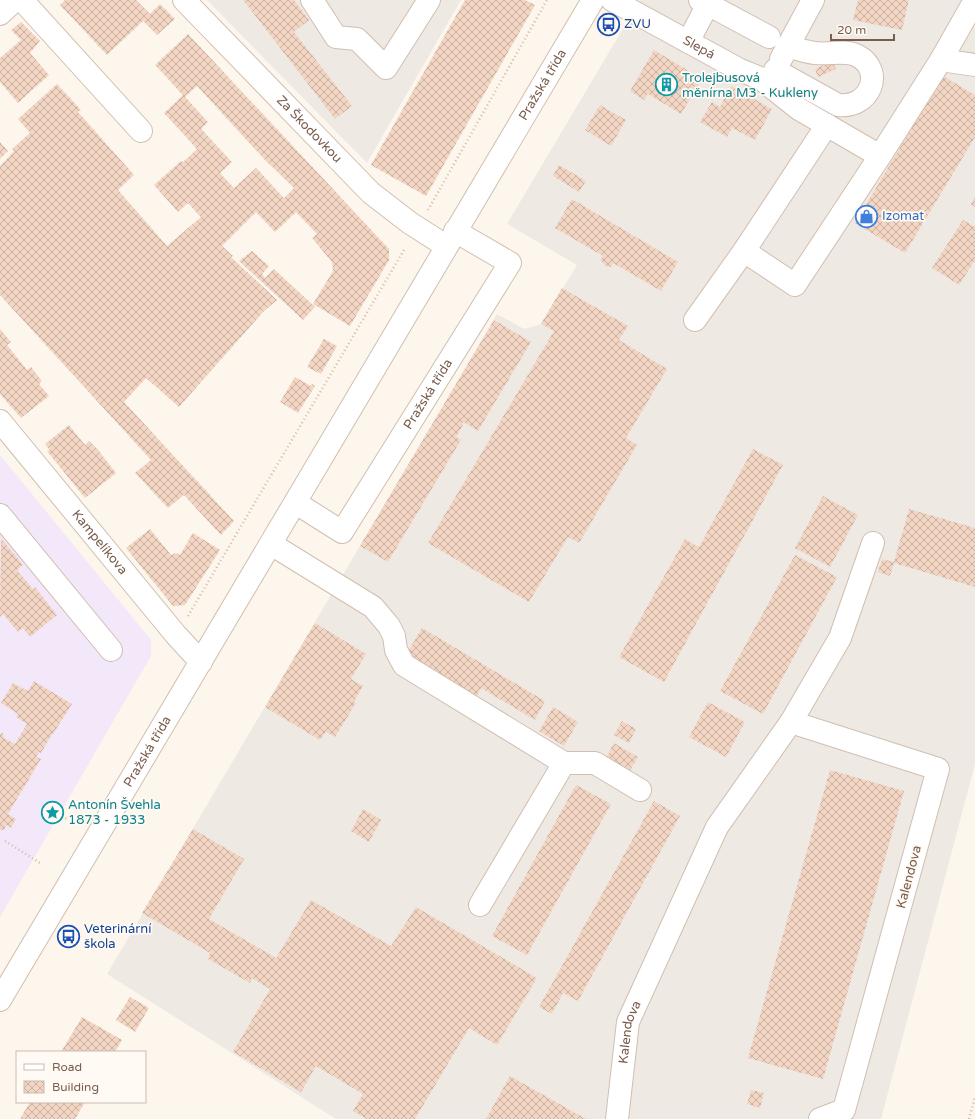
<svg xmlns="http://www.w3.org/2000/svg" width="975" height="1119" font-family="'Varela Round',sans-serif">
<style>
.industrial{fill:#efe9e4}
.education{fill:#f3e8fa}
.building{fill:url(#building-cross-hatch);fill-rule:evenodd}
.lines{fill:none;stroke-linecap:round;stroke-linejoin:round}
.minor-casing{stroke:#d1beb0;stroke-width:24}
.path{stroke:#d9b8a5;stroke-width:2.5;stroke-dasharray:1 3;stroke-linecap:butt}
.minor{stroke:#fff;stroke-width:22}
.labels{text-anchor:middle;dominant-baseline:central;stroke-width:3.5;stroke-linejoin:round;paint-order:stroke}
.transit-label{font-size:13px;fill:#164399;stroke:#fffaf3;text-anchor:start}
.street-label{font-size:13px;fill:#7a5c4d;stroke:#fffaf3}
.culture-label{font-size:13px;fill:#0d838f;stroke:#fffaf3;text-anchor:start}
.shop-label{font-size:13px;fill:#366cbe;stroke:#fffaf3;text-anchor:start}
</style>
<defs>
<pattern id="building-cross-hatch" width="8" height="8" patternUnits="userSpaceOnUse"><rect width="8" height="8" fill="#f3d5c3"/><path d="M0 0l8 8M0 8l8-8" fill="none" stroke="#cab0a1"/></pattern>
</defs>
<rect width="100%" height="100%" fill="#fdf6ec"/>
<!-- industrial -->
<g class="industrial">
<polygon points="207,0 461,0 367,163"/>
<polygon points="640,0 975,0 975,764 881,1119 336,1119 107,974 497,314 524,329 541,324 577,265 507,224"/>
</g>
<!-- education -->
<polygon class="education" points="0,455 151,640 151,656 0,917"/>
<!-- building -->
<g class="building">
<polygon points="65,0 136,0 150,14 160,4 175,19 157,35 143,21 107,55 60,5"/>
<polygon points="243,0 294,0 309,20 294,32 352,106 335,119"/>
<polygon points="465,0 525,0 535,5 426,196 371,165"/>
<polygon points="858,0 909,0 902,30 853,20"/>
<polygon points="21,22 40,41 30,53 49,75 18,103 0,82 0,58 21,40 11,30"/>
<path d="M188,34L389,249V260L350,326L313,304L333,271L332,262L312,238L317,234L296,212L275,232L256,212L222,246L233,256L231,257L277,300L263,312L179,407L146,378L124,402L234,521L221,535L184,495L168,508L135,473L151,460L0,295V166L14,151L12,149L30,133L18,119L57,84L81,110L78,112L134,175L118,190L167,246L201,217L188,203L178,212L154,185L181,161L183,162L197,149L164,113L183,95L155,65ZM197,86L265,160L294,188L284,198L256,168L234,188L220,173L232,162L201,129L208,122L185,97Z"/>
<polygon points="654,50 702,79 681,114 648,94 644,100 630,91"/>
<polygon points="832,61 836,69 818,77 815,69"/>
<polygon points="943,76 975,95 975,137 905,253 855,223"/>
<polygon points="731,86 772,109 755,140 732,128 727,137 700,122 712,102 720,107"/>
<polygon points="600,105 626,120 611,146 585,130"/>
<polygon points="0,142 8,151 0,159"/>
<polygon points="559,165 586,181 579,192 553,176"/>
<polygon points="975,197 975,207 971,204"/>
<polygon points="572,199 678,262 661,291 613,263 611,267 606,266 600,260 603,256 555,228"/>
<polygon points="963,220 975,227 975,260 959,285 932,268"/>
<polygon points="252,251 269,266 262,274 265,278 274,269 315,307 303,320 239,261"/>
<polygon points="562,288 628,326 619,340 667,369 626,438 637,445 579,543 568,537 529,602 428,543 554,331 541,324"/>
<polygon points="494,320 531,342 478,431 463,422 462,424 463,425 456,437 461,440 388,562 360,546"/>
<polygon points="0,329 11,342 7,345 27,370 31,367 42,381 39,384 49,396 21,418 0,394"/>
<polygon points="324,339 337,346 321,374 307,367"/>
<polygon points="295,377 311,386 312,384 315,386 298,413 280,402"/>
<polygon points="69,425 85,445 89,441 98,450 116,473 85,498 47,451 50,450 45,444"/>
<polygon points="753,449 783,465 664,682 619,657 685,539 699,547"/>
<polygon points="823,496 858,515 830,567 795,548"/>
<polygon points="909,509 975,528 975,587 894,563 890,576 878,572 882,559 894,562"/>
<polygon points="150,529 171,555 176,553 180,555 193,533 220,550 185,605 173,606 126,548"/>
<polygon points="1,538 23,565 17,570 33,589 35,587 57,615 30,637 23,628 18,632 3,614 0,617"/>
<polygon points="795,555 837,577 763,714 720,691"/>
<polygon points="315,623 366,654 351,679 363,686 354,702 356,703 335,737 326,732 320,740 265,707"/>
<polygon points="422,628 545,701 535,720 481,688 476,697 406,655"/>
<polygon points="34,681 72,704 53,734 52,734 41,753 39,752 36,757 41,759 8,814 16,819 11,828 6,825 4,830 0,830 0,734 3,733 4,738 15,744 27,724 16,717 18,714 1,703 13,683 28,691"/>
<polygon points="708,702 745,722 726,757 689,737"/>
<polygon points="553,707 578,722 564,746 539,731"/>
<polygon points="622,721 636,729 629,743 614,735"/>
<polygon points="614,743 638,757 628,774 605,760"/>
<polygon points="830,770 904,791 823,1079 748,1058"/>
<polygon points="576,785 611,804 527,955 492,936"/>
<polygon points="654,801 680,816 578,1001 563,993 552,1014 539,1007"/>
<polygon points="363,809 381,820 369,842 351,831"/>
<polygon points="193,829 244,859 209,919 276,958 311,900 391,946 416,907 537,978 497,1045 469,1028 415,1119 366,1119 353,1111 363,1094 316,1066 301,1092 233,1052 270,989 252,978 250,983 208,959 210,953 142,913"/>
<polygon points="130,997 149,1008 135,1032 116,1020"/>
<polygon points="82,1017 122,1040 115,1052 61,1052"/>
<polygon points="510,1076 586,1119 486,1119"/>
<polygon points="751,1090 764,1093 760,1108 747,1104"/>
<polygon points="30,1102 85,1102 75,1119 20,1119"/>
</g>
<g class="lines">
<defs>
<g id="minor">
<polyline points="22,0 141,131"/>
<path id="s1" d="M184,0L371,193L410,223L446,246"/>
<polyline points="312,0 336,37 357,39 386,68 429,0"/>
<path id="s2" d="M612,0L740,70L760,78L799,109L880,156L795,285L744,251L695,320"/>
<polyline points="700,0 769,37"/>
<polyline points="0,14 15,0"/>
<polyline points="688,42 708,4"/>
<polyline points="781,59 813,0"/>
<polyline points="941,60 975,65"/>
<path d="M775,70L838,105C870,109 885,71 858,56C846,49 829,55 815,53C806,52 797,49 788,46"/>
<polyline points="880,156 941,60 975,0"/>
<polyline points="744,251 827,125"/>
<path id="s3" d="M0,421L176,635L201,662"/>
<path id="s4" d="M296,503L342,532L510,263L455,231"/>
<polyline points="0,515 111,650"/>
<polyline points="271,544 373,607 389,626 394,636 396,650 404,665 564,763 480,905"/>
<polyline points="791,722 938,769 844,1110 820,1119"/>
<polyline points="564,763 595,763 640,790"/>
<path id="s5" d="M0,1000C198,667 395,333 593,0"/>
<path id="s6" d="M617,1119L628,1022L717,827L791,722L840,638L873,543"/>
</g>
</defs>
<!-- minor casing -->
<use href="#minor" class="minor-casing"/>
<!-- path -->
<g class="path">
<polyline points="428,210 547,0"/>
<polyline points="188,616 404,250"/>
<polyline points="55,812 67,819"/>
<polyline points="5,841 40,863"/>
<polyline points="969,1119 975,1097"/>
</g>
<!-- minor -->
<use href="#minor" class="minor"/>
</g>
<!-- icons -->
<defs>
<symbol id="bus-ring" viewBox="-11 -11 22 22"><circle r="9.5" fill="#fffaf3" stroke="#1a4fb4" stroke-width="1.5"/><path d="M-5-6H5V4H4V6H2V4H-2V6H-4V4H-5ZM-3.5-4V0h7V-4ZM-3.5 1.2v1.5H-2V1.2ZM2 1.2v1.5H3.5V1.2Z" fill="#1a4fb4"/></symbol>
<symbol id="building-ring" viewBox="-11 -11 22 22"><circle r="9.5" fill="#fffaf3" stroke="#0f9aa8" stroke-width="1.5"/><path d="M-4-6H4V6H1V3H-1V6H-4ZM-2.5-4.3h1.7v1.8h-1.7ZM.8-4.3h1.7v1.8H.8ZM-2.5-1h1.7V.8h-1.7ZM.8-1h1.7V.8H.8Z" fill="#0f9aa8"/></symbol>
<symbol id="shop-ring" viewBox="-11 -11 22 22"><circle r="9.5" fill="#fffaf3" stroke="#3f7fe0" stroke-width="1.5"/><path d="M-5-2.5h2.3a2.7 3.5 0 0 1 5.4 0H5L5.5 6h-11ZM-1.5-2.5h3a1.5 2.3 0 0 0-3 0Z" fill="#3f7fe0"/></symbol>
<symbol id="sight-ring" viewBox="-11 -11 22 22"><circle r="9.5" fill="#fffaf3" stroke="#0f9aa8" stroke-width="1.5"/><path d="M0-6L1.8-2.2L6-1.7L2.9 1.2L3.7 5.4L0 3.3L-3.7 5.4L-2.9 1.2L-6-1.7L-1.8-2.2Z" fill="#0f9aa8"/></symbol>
</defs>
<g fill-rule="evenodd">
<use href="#bus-ring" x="596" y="12" width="25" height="25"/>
<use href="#building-ring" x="654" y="72" width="25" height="25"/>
<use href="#shop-ring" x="854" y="204" width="25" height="25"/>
<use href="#sight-ring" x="40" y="800" width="25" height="25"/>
<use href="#bus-ring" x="56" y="924" width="25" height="25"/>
</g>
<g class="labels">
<!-- transit labels -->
<g class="transit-label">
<text x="624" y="24">ZVU</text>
<text x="84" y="929">Veterinární<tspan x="84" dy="15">škola</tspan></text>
</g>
<!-- street labels -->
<g class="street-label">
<text stroke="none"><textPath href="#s2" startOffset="99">Slepá</textPath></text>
<text stroke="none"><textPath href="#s5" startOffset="1064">Pražská třída</textPath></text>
<text stroke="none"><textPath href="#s1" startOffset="180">Za Škodovkou</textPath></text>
<text stroke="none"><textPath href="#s4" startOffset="217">Pražská třída</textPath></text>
<text stroke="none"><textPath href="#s3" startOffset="157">Kampelíkova</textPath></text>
<text stroke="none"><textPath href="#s5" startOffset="289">Pražská třída</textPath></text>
<text transform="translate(909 877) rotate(-75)">Kalendova</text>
<text stroke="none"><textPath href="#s6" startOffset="88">Kalendova</textPath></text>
</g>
<!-- culture labels -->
<g class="culture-label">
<text x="682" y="78">Trolejbusová<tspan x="682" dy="15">měnírna M3 - Kukleny</tspan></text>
<text x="68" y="805">Antonín Švehla<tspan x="68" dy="15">1873 - 1933</tspan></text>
</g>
<!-- shop labels -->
<g class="shop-label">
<text x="882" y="216">Izomat</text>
</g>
</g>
<!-- legend -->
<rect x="16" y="1051" width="130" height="52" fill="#fffaf3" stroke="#cabbb1"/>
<rect x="24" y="1064" width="20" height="6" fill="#ffffff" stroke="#cabbb1"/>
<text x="52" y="1071" font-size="12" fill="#7a5c4d">Road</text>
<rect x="24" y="1081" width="20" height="12" fill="url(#building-cross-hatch)" stroke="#cabbb1"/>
<text x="52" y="1091" font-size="12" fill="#7a5c4d">Building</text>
<!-- scale -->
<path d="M831 34v6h63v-6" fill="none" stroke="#7a5c4d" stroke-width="2"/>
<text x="837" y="34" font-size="12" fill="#7a5c4d" stroke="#fffaf3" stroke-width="3" paint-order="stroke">20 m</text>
</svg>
